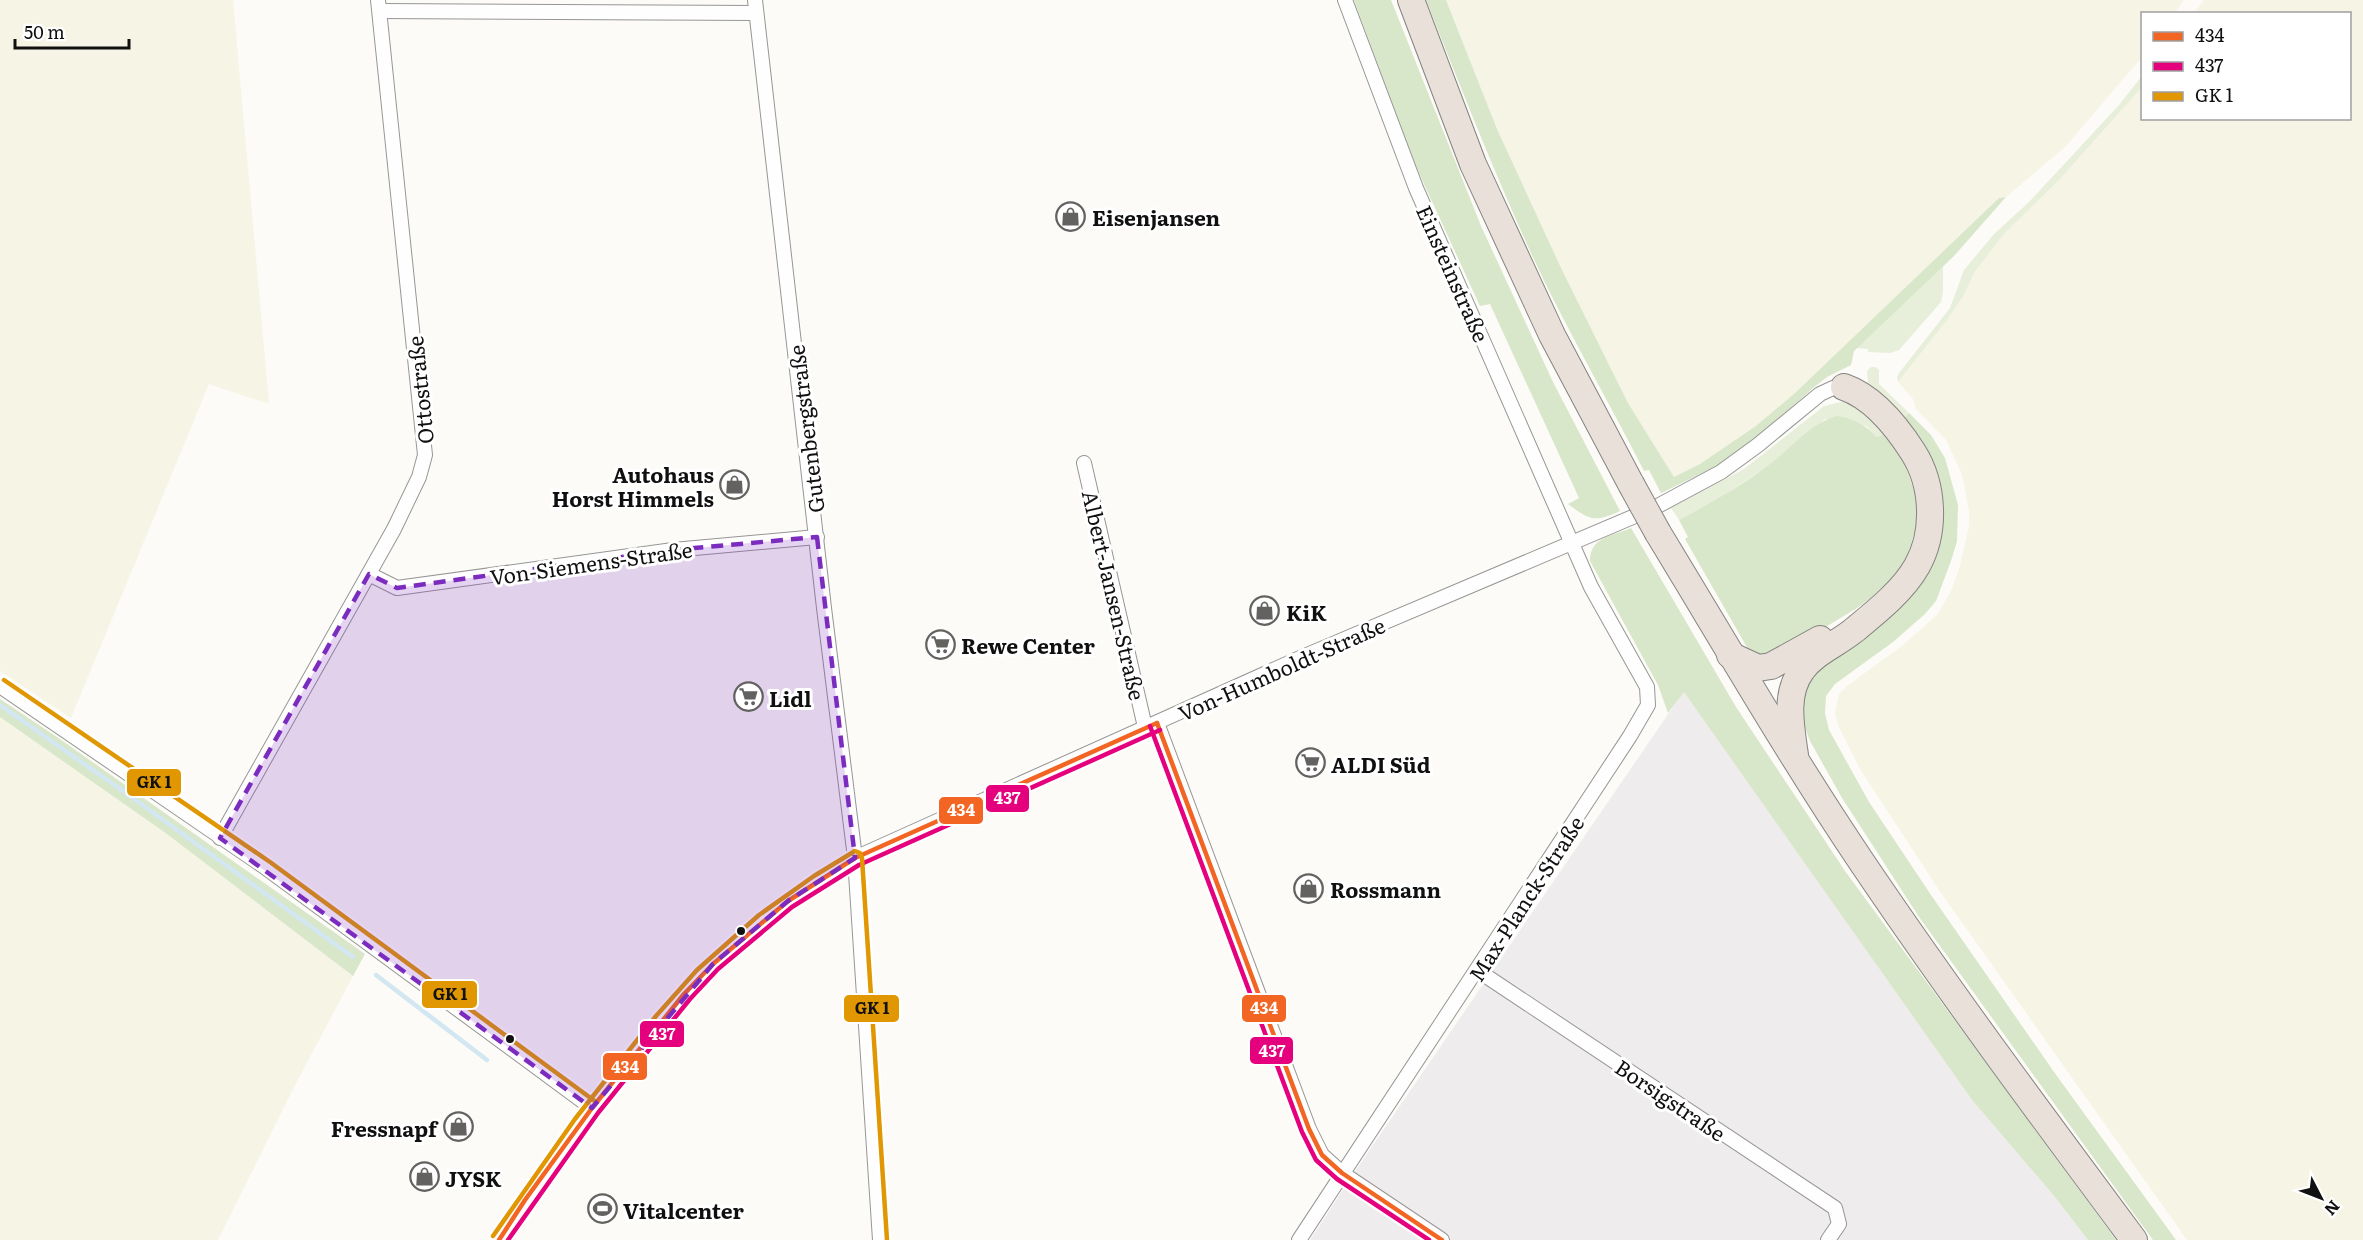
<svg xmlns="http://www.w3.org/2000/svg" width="2363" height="1240" font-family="Literata,serif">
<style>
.industrial{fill:#efeced}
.farmland{fill:#f6f4e5}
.green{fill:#e7efda}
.forest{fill:#d8e6c9}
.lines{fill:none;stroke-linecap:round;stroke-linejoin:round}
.stream{stroke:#d2e7f1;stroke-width:4.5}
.street-casing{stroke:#969694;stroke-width:16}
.highway-casing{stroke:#848381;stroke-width:28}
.street{stroke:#fffefe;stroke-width:14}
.highway{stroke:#e8e0d9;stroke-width:26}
.highway-bridge-casing{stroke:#848381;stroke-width:28;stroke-linecap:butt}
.highway-bridge{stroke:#e8e0d9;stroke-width:26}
.bus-1-casing{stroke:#fff;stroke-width:9}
.bus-2-casing{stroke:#fff;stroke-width:9}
.bus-3-casing{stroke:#fff;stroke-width:9}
.bus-1{stroke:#f26522;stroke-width:4.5}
.bus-2{stroke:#e5007d;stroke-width:4.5}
.bus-3{stroke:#e09702;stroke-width:4.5}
.marked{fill:#7b2cbf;fill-opacity:0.2;stroke:#7b2cbf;stroke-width:4.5;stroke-dasharray:12 8;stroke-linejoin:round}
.bus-dot{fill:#101010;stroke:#fff;stroke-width:2}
.labels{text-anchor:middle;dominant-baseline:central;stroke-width:6;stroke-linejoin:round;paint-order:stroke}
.poi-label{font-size:21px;font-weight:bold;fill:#101010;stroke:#fff;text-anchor:start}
.street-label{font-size:21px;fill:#101010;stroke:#fff}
.line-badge{stroke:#fff;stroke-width:2}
.badge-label{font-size:16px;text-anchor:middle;font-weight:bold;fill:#fff}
.pale-badge-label{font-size:16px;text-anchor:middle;font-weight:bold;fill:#111}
</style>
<rect width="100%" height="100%" fill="#fcfbf7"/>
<!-- industrial -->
<polygon class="industrial" points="1684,691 1972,1100 2055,1197 2088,1240 1310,1240 1360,1164"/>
<!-- farmland -->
<g class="farmland">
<polygon points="0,0 233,0 269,404 209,384 71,718 0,671"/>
<polygon points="1446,0 2184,0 2175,13 2142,14 2142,57 2066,146 2006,197 1999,198 1795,393 1756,427 1700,464 1674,477 1628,403 1561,268 1497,129"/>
<polygon points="2204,0 2363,0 2363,1240 2187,1240 1939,890 1860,769 1838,725 1835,713 1839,694 1847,686 1902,646 1938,614 1952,589 1960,566 1969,526 1969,511 1962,474 1946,440 1916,409 1913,399 1898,382 1947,320 1964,295 1974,273 2004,234 2059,180 2142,86 2142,118 2350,118 2350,14 2194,13"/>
<polygon points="0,717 167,834 353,976 293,1089 218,1240 0,1240"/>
</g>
<!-- green -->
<g class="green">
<polygon points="2142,76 2142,87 2059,180 2004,234 1974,273 1964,295 1947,320 1898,382 1897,377 1899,373 1950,308 1964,270 1994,234 2029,202 2119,105"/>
<polygon points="1943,266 1943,293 1941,302 1899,350 1890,353 1868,352 1868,349 1856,348"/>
<polygon points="1871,367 1875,367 1879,370 1879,384 1909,413 1902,420 1872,389 1868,383 1867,371"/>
<polygon points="1845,401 1855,404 1886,433 1877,437 1866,426 1825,419 1770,465 1721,497 1679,520 1671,508 1744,469 1824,406"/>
</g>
<!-- forest -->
<g class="forest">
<path d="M1354,0H1391L1481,226L1553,382L1620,511C1594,523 1590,520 1568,504L1579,498L1490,304L1480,306L1413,160Z"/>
<path d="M1426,0H1446L1497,129L1561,268L1628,403L1674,477L1700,464L1756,426L1795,393L1999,198L2006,197L1954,256L1854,351L1851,365L1827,377L1814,387L1757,438L1715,467L1661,493L1649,470L1644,471C1607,398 1565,327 1531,253C1493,170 1460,85 1426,0Z"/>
<path d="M1909,413L1931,435L1945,458L1958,505L1957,541L1952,558L1936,601L1925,614L1893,642L1835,684L1826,696L1825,713L1829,730L1869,802L1931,895L2054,1072L2176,1240H2153L1919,917L1842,798L1810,741L1801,717L1806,677L1909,598C1932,570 1951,527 1940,490C1934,471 1912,439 1902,420Z"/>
<path d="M1837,416C1855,419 1865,425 1877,437L1886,433L1904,462L1918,501V520L1907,558L1895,577L1878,593L1857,608L1781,654L1755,656L1748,649L1685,539L1688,537L1679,520C1710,503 1742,486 1770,464C1792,448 1810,423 1837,416Z"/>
<path d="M1631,528L1736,707L1845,871L2116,1240H2088L2055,1197L1972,1100L1684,692L1668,713L1658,685L1590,561C1590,537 1612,536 1631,528Z"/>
<polygon points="0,699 57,737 365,954 353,976 167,834 0,717"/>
</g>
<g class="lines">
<!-- stream -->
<g class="stream">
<polyline points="0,705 130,796 353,957"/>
<polyline points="376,975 487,1060"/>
</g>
<defs>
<g id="street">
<polyline points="755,0 824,608 855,858 880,1240"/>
<polyline points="380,11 756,13"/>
<polyline points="1084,463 1145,727"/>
<polyline points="369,574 397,588 673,550 817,537"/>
<polyline points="0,686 266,868 592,1108"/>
<polyline points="1157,723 1309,1129 1322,1155 1342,1173 1442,1240"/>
<polyline points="220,838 394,529 419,477 425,455 378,0"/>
<polyline points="1477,970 1835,1208 1839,1224 1828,1240"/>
<path d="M499,1240C540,1176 586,1116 633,1057C659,1025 684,992 713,964C756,923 805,890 855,858L1300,658L1654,508L1721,472L1758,445L1820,394L1833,388L1844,387"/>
<polyline points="1299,1240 1630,736 1648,705 1647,687 1591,587 1416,188 1345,0"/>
</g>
<g id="highway">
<polyline points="1411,0 1473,164 1552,335 1631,484"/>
<path d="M1658,533C1725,643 1789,754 1861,861C1948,990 2041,1115 2134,1240"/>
<polyline points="1730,655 1758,668 1771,666 1820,639"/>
<path d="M1795,755C1791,727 1784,694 1802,670C1814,653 1837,644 1853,631C1875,613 1903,591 1917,566C1936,532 1934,485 1913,452C1897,427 1873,397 1844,387"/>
</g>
</defs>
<!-- street casing -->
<use href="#street" class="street-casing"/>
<!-- highway casing -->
<use href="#highway" class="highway-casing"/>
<!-- street -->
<use href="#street" class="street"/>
<!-- highway -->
<use href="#highway" class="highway"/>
<defs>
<polyline id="highway-bridge" points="1631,484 1658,533"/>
</defs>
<!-- highway-bridge casing -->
<use href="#highway-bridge" class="highway-bridge-casing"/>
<!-- highway-bridge -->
<use href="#highway-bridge" class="highway-bridge"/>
<defs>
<g id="bus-1">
<polyline points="1157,723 1309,1129 1322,1155 1342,1173 1442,1240"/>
<polyline points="499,1240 525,1200 592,1108 684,994 713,964 788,901 855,858 1157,723"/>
</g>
<g id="bus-2">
<polyline points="1150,726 1302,1132 1316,1160 1337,1179 1429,1240"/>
<polyline points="508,1240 598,1113 690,999 718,969 792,907 859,865 1160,730"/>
</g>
<g id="bus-3">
<polyline points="4,680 270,862 596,1102"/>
<polyline points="493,1236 575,1119 656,1016 697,970 759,915 814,876 855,851 860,853 862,858 887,1240"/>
</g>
</defs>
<!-- bus-1 casing -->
<use href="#bus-1" class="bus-1-casing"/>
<!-- bus-2 casing -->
<use href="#bus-2" class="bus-2-casing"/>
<!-- bus-3 casing -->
<use href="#bus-3" class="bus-3-casing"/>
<!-- bus-1 -->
<use href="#bus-1" class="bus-1"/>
<!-- bus-2 -->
<use href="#bus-2" class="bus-2"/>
<!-- bus-3 -->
<use href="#bus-3" class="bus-3"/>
</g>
<!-- marked area -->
<path class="marked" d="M817,537L855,858L788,901L713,964L592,1108L220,838L369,574L397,588L673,550Z"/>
<!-- icons -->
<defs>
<symbol id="shop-ring" viewBox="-11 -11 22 22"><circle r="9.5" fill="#fff" stroke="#636261" stroke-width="1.5"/><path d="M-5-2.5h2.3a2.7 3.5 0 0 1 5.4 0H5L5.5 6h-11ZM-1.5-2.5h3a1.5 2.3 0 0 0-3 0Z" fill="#636261"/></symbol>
<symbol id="supermarket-ring" viewBox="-11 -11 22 22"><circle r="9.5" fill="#fff" stroke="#636261" stroke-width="1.5"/><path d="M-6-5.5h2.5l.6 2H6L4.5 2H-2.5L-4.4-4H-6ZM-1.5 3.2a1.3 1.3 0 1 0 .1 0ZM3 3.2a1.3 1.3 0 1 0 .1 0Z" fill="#636261"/></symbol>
<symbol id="stadium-ring" viewBox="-11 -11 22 22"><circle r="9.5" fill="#fff" stroke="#636261" stroke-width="1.5"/><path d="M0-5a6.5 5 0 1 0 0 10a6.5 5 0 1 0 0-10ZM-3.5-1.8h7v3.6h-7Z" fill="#636261"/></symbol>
</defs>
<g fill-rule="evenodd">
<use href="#shop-ring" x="1054" y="200" width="33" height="33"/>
<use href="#shop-ring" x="718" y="468" width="33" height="33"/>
<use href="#shop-ring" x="1248" y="594" width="33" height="33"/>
<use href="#supermarket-ring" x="924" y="628" width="33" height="33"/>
<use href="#supermarket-ring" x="732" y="680" width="33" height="33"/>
<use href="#supermarket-ring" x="1294" y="746" width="33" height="33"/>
<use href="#shop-ring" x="1292" y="872" width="33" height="33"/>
<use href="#shop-ring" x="442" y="1110" width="33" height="33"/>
<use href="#shop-ring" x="408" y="1160" width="33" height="33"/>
<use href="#stadium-ring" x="586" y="1192" width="33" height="33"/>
</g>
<!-- markers -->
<g class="bus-dot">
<circle cx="741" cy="931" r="5"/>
<circle cx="510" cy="1039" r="5"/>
</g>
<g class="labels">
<!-- poi labels -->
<g class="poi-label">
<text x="1092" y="216">Eisenjansen</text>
<text x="714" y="473" text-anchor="end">Autohaus<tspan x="714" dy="24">Horst Himmels</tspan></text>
<text x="1286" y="611">KiK</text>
<text x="961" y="644">Rewe Center</text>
<text x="769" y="697">Lidl</text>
<text x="1331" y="763">ALDI Süd</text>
<text x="1330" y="888">Rossmann</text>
<text x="437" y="1127" text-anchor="end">Fressnapf</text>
<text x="445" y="1177">JYSK</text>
<text x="623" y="1209">Vitalcenter</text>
</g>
<!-- street labels -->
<g class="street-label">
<text transform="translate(1454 273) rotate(66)">Einsteinstraße</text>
<text transform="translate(419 390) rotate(-96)">Ottostraße</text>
<text transform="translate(805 429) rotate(-97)">Gutenbergstraße</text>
<text transform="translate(591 562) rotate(-8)">Von-Siemens-Straße</text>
<text transform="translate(1115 595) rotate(77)">Albert-Jansen-Straße</text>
<text transform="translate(1281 668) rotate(-24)">Von-Humboldt-Straße</text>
<text transform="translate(1525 898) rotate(-57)">Max-Planck-Straße</text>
<text transform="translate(1671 1099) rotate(34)">Borsigstraße</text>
</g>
</g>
<g class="line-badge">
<rect x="126" y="768" width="56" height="29" rx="6" fill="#e09702"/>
<rect x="985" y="784" width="45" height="29" rx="6" fill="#e5007d"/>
<rect x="938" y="796" width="46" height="29" rx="6" fill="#f26522"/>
<rect x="421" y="980" width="57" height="29" rx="6" fill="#e09702"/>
<rect x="1241" y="994" width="46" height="29" rx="6" fill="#f26522"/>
<rect x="843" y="994" width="57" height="29" rx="6" fill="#e09702"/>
<rect x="639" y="1020" width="46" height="28" rx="6" fill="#e5007d"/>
<rect x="1249" y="1036" width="45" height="29" rx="6" fill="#e5007d"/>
<rect x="602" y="1052" width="46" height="29" rx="6" fill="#f26522"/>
</g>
<g class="badge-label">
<text x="1007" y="804">437</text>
<text x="961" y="816">434</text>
<text x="1264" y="1014">434</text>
<text x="662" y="1040">437</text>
<text x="1272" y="1057">437</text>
<text x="625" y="1073">434</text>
</g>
<g class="pale-badge-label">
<text x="154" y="788">GK 1</text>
<text x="450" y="1000">GK 1</text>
<text x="872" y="1014">GK 1</text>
</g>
<!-- legend -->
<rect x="2141" y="12" width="210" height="108" fill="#ffffff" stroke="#9f9f9f" stroke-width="1.5"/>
<rect x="2153" y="32" width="30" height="9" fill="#f26522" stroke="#9f9f9f" stroke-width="1.5"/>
<text x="2195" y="42" font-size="18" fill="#101010">434</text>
<rect x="2153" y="62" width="30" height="9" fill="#e5007d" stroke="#9f9f9f" stroke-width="1.5"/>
<text x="2195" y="72" font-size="18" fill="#101010">437</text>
<rect x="2153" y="92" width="30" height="9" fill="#e09702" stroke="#9f9f9f" stroke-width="1.5"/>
<text x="2195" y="102" font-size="18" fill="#101010">GK 1</text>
<!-- north arrow -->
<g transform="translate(2321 1198) rotate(132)" stroke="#ffffff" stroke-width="4.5" paint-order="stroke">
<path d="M0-4.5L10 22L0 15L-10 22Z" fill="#101010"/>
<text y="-9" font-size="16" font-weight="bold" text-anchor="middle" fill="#101010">N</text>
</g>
<!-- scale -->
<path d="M15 39v9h114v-9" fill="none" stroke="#101010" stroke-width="3"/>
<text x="24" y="39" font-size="18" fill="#101010" stroke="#ffffff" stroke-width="4.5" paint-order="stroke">50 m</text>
</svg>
